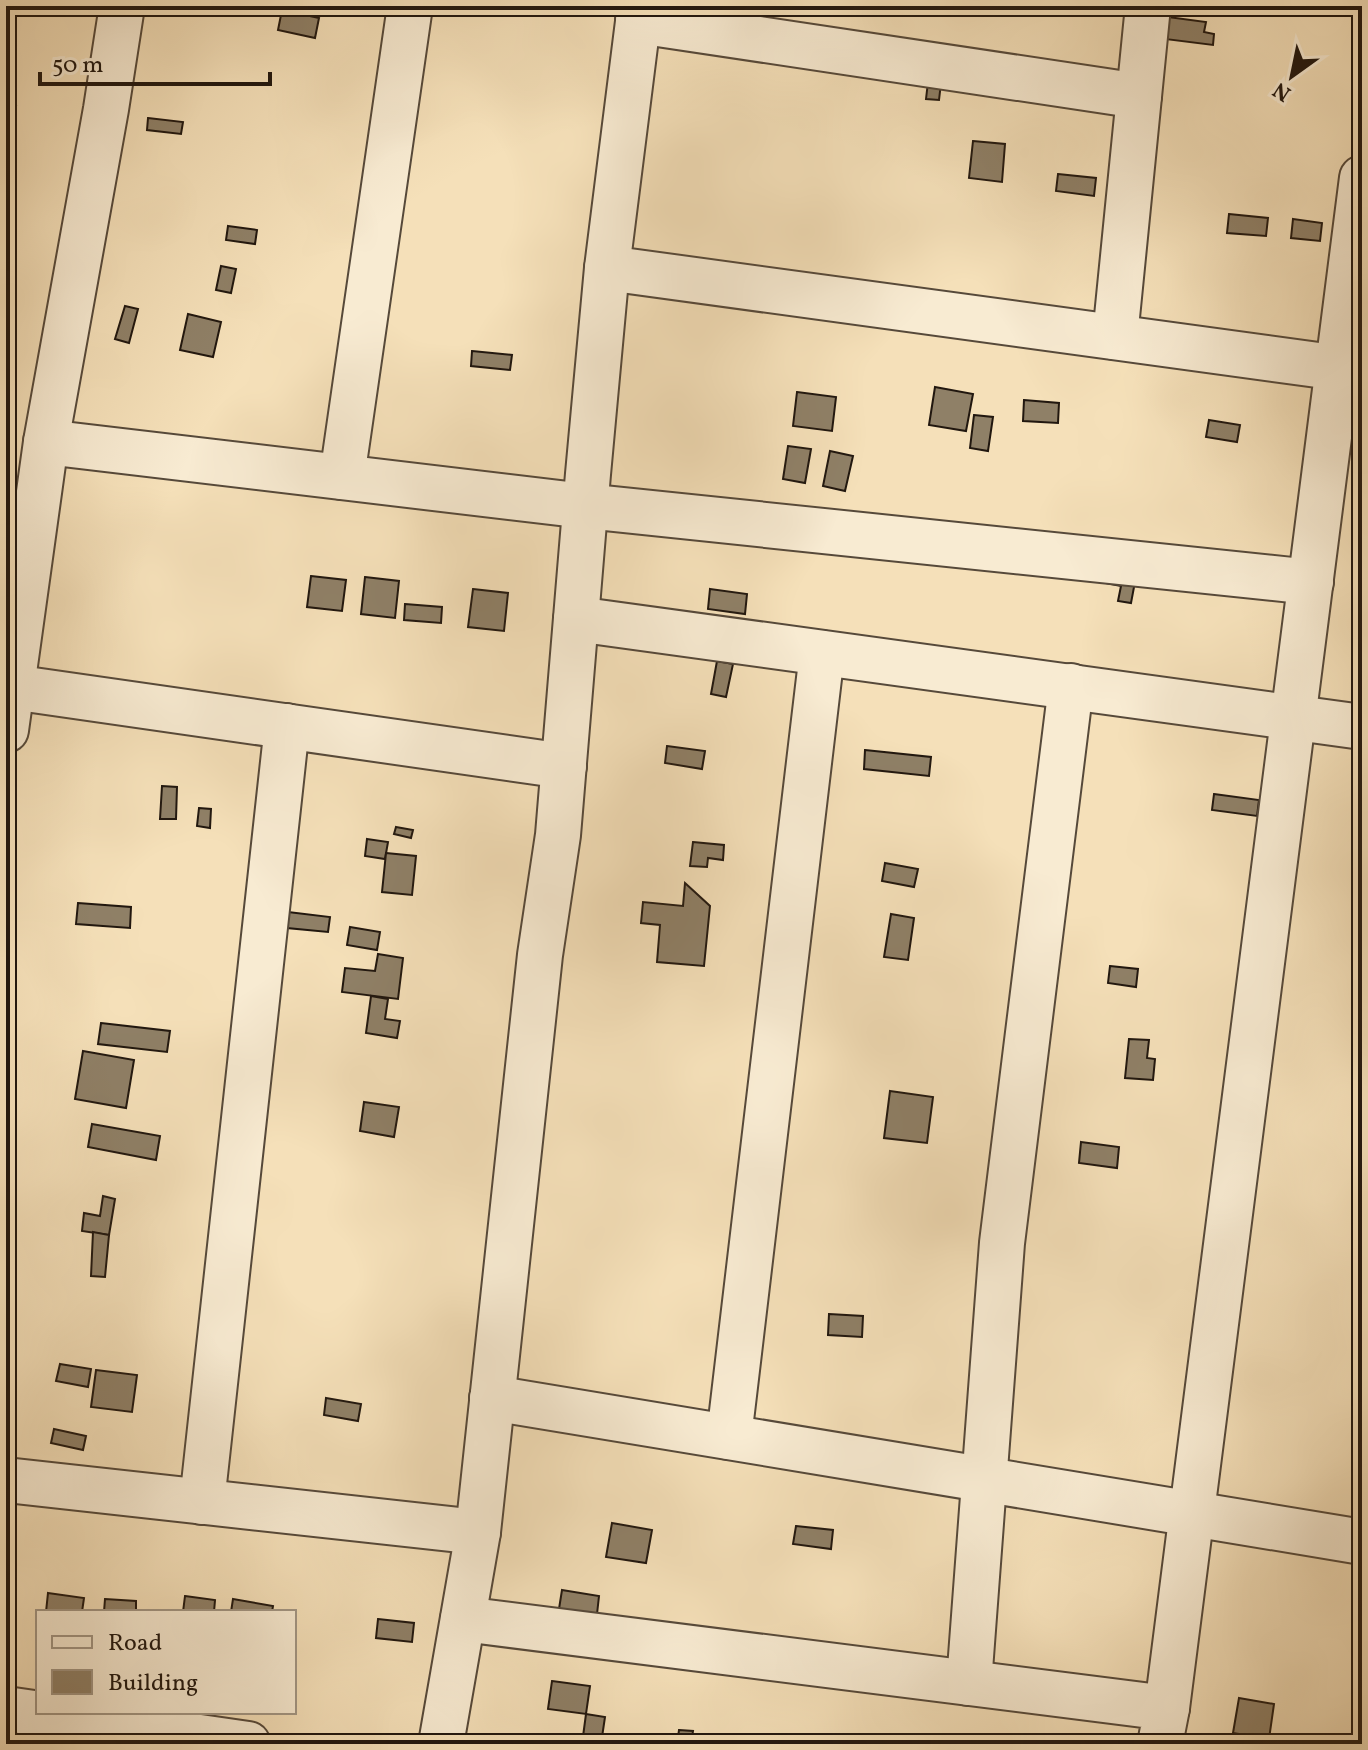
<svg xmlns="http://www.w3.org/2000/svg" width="1368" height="1750" font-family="Vollkorn,serif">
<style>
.building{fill:#8f8067;stroke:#21170f;stroke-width:2}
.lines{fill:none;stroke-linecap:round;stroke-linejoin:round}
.minor-casing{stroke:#56493a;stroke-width:48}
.minor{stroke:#f8ebd2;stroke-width:44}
</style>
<rect width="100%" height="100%" fill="#f5e0b9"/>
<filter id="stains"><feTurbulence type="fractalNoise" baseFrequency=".0025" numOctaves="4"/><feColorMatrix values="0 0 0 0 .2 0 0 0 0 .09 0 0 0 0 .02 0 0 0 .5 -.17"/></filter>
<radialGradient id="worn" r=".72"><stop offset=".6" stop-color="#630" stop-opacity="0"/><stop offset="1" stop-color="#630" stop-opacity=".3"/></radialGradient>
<!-- building -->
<g class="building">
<polygon points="282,10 319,18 315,38 278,30"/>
<polygon points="1168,17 1206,22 1204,32 1214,34 1213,45 1165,39"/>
<polygon points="928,82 941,83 939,100 926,99"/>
<polygon points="6,104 16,106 9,144 6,144"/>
<polygon points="148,118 183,122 181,134 147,130"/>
<polygon points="973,141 1005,144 1002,182 969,178"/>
<polygon points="1058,174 1096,178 1094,196 1056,191"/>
<polygon points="1229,214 1268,218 1266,236 1227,233"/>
<polygon points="1293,219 1322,223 1320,241 1291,238"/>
<polygon points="228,226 257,230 255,244 226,240"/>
<polygon points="221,266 236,269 231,293 216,290"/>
<polygon points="125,306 138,309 129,343 115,339"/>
<polygon points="188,314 221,322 213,357 180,350"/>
<polygon points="472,351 512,355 510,370 471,366"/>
<polygon points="935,387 973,394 966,431 929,425"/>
<polygon points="797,392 836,397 832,431 793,426"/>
<polygon points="1024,400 1059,403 1058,423 1023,421"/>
<polygon points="974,415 993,417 988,451 970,448"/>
<polygon points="1209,420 1240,425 1237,442 1206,437"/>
<polygon points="788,446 811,449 805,483 783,479"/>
<polygon points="830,451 853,456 845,491 823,486"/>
<polygon points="1137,571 1131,603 1118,601 1121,586 1096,581"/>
<polygon points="311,576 346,580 342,611 307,607"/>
<polygon points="365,577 399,581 395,618 361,614"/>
<polygon points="473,589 508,593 504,631 468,627"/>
<polygon points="710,589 747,594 745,614 708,609"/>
<polygon points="405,604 442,607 441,623 404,620"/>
<polygon points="717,661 733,664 726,697 711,694"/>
<polygon points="667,746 705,751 702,769 665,763"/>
<polygon points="865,750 931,757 929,776 864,769"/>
<polygon points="162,786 177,787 176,819 160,819"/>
<polygon points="1214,794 1259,800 1257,816 1212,810"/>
<polygon points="199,808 211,809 210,828 197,826"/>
<polygon points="396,827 413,830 411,838 394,834"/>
<polygon points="367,839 388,842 385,859 365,856"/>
<polygon points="693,842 724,845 723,860 708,858 707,867 690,866"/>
<polygon points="386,853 416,856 412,895 382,892"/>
<polygon points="885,863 918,869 914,887 882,881"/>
<polygon points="685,883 710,906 704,966 657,962 660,925 641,923 643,902 683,906"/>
<polygon points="78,903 131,907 130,928 76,924"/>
<polygon points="288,912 330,917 328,932 287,928"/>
<polygon points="891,914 914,918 908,960 884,957"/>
<polygon points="350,927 380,932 377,950 347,945"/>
<polygon points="378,954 403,958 398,999 342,992 345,968 375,971"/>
<polygon points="1110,966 1138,969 1136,987 1108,983"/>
<polygon points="371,996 388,999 385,1019 400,1021 397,1038 366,1033"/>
<polygon points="101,1023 170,1031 167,1052 98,1044"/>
<polygon points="1129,1039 1149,1040 1147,1058 1155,1059 1153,1080 1125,1078"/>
<polygon points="83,1051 134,1060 126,1108 75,1099"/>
<polygon points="890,1091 933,1097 927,1143 884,1138"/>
<polygon points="364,1102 399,1107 394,1137 360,1131"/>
<polygon points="92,1124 160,1136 156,1160 88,1147"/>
<polygon points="1081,1142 1119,1147 1117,1168 1079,1163"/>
<polygon points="103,1196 115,1199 109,1235 82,1231 84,1213 100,1216"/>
<polygon points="93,1232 109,1235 105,1277 91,1276"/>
<polygon points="829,1314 863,1316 862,1337 828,1335"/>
<polygon points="60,1364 91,1369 88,1387 56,1381"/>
<polygon points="96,1370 137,1375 132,1412 91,1407"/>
<polygon points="326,1398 361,1404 358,1421 324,1415"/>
<polygon points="54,1429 86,1436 83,1450 51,1443"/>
<polygon points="612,1523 652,1530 646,1563 606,1557"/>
<polygon points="796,1526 833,1530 831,1549 793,1544"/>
<polygon points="562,1590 599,1596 597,1614 559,1609"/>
<polygon points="48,1593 84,1598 82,1612 46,1612"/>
<polygon points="185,1596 215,1600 214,1612 183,1612"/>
<polygon points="105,1599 136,1601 136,1612 104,1612"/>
<polygon points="233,1599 273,1606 272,1612 231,1612"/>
<polygon points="378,1619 414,1623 412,1642 376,1638"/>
<polygon points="552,1681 590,1686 586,1714 548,1709"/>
<polygon points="1239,1698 1274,1704 1269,1739 1233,1733"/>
<polygon points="586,1714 605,1717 601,1744 582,1744"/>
<polygon points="679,1730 693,1731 691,1744 677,1744"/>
</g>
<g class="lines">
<defs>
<g id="minor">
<polyline points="638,21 1139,96"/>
<polyline points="607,268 1362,371"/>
<polyline points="1115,337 1148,6"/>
<polyline points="46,442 585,506 1311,582"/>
<polyline points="342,477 410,6"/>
<polyline points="576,619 1362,727"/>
<polyline points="12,687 564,766"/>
<polyline points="6,730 46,442 106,109 122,6"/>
<polyline points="492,1398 1362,1542"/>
<polyline points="729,1437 822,653"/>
<polyline points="6,1480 478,1532"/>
<polyline points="202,1502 287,726"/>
<polyline points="463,1619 1167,1708 1160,1744"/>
<polyline points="969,1683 1002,1243 1071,686"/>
<polyline points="1167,1708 1362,178"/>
<polyline points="6,1709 248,1744"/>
<polyline points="441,1744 478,1532 540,955 558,835 588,474 607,268 640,6"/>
</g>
</defs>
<!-- minor casing -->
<use href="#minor" class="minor-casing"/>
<!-- minor -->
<use href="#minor" class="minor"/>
</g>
<!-- margin -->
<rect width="1368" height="1750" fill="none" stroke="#f5e0b9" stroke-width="32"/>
<rect x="8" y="8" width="1352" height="1734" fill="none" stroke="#21170f" stroke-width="4"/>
<rect x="16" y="16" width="1336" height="1718" fill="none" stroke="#21170f" stroke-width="2"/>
<!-- legend -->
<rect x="36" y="1610" width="260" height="104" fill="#f8ebd2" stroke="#a29684" stroke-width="2"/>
<rect x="52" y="1636" width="40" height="12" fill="#f8ebd2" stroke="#a29684" stroke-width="2"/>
<text x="108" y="1650" font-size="24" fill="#21170f">Road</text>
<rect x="52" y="1670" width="40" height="24" fill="#8f8067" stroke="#a29684" stroke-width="2"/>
<text x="108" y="1690" font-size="24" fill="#21170f">Building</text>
<!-- north arrow -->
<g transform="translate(1292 76) rotate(213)" stroke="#f8ebd2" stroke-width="6" paint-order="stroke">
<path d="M0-6L14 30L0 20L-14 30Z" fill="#21170f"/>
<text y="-12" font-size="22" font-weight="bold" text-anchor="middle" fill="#21170f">N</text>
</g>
<!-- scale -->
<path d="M40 72v12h230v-12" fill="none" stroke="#21170f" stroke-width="4"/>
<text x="52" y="72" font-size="24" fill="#21170f" stroke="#f8ebd2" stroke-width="6" paint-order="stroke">50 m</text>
<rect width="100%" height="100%" filter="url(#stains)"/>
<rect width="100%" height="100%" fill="url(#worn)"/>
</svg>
